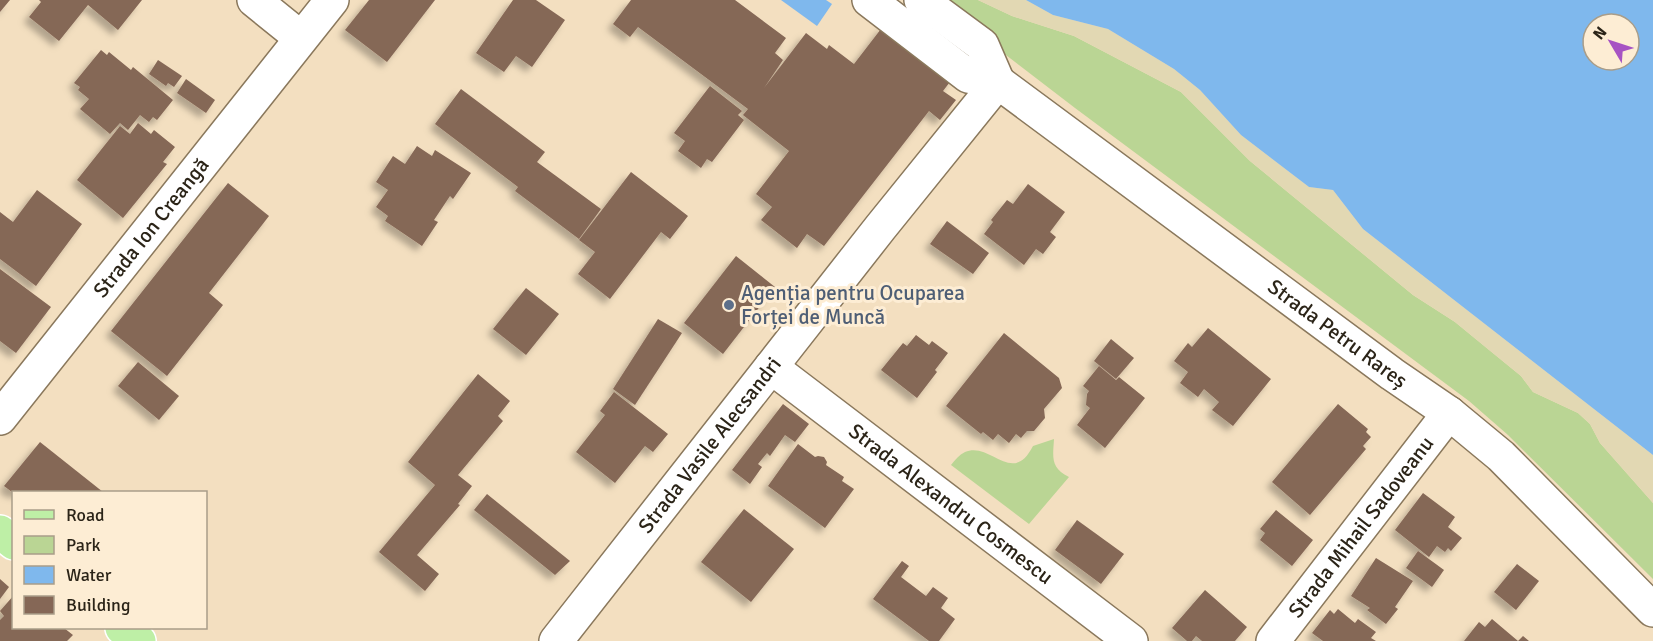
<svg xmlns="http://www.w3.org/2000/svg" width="1653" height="641" font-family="Signika,sans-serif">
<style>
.green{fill:#bad594}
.sand{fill:#e2d8b3}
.water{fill:#7fb8ed;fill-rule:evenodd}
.building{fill:#856756;filter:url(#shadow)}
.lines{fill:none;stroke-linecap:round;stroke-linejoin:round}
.minor-casing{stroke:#8a785c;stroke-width:36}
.major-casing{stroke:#fff;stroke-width:36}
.minor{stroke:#fff;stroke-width:33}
.major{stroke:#beefa6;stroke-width:33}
.service-dot{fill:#5c6f8a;stroke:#fdedd4;stroke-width:2}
.labels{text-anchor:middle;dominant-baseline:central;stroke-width:6;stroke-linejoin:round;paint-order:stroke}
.street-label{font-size:21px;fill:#2b2418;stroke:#fdedd4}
.service-label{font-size:21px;fill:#4e5e75;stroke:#fdedd4;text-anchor:start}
</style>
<defs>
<filter id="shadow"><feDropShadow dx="-5.5" dy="5.5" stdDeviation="3" flood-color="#0004"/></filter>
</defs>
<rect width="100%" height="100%" fill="#f3dfc0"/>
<!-- green -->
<g class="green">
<polygon points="934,0 978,0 1012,16 1074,36 1181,92 1250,161 1413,295 1455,322 1521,376 1533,392 1578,413 1590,424 1600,443 1653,503 1653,579 1508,435 1469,401 1075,108"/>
<path d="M1054,439C1053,457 1050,468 1069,477L1029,524L951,465C955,460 959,455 965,452C991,441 1012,487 1033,446Z"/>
</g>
<!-- sand -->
<polygon class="sand" points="978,0 1026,0 1053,15 1108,29 1174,69 1200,90 1241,135 1309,187 1333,190 1363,229 1653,455 1653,503 1600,443 1590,424 1578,413 1533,392 1521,376 1489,350 1455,322 1413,295 1250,161 1181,92 1074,36 1012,16"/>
<!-- water -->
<g class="water">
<polygon points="781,0 826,0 832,4 817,26"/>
<path d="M1026,0H1653V455L1363,229L1333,190L1309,187L1241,135L1200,90L1174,69L1108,29L1053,15ZM1593,24H1629V60H1593Z"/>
</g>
<!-- building -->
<g class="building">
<polygon points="0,0 10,0 0,12"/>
<polygon points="39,0 142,0 118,30 88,5 59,41 29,17 41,2"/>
<polygon points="369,0 435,0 387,62 345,30"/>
<polygon points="513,0 536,0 565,20 532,67 516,56 504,72 476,53"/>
<polygon points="631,0 735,0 786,38 775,53 783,60 764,88 806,33 827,49 829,45 854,64 884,25 953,78 943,91 956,100 940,120 929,111 824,246 807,234 797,248 761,220 772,207 756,194 789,151 743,115 748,109 638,27 630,37 613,24"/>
<polygon points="101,50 107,55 109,52 131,70 133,67 173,100 157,120 153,117 149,122 140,115 128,130 120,123 110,134 80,109 89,99 78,90 80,87 74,83"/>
<polygon points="158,60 182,76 174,87 168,83 166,86 149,74"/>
<polygon points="186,79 215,100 206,113 177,93"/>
<polygon points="710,86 742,111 738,115 744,120 712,162 707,159 701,168 678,151 685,141 674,133"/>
<polygon points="461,89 545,152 537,162 601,209 579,239 515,191 518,187 435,124"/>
<polygon points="138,123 151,134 154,130 175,147 163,162 167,164 123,218 77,180 120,126 130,134"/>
<polygon points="417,146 432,156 435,150 471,173 453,199 450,196 434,220 438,222 422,246 385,221 388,216 376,207 388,190 376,182 393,156 405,164"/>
<polygon points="631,172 688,216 670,239 661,232 610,299 578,274 595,252 579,240"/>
<polygon points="228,183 269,216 209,293 223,305 167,376 111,331"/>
<polygon points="1028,184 1065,212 1050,232 1056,237 1043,254 1036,249 1024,265 984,234 993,222 991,220 1007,200 1013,204"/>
<polygon points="37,190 82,224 36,286 0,259 0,212 13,222"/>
<polygon points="947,221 989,253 973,274 930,244"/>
<polygon points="736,256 775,287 723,354 684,323"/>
<polygon points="0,269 51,307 16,353 0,341"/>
<polygon points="526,288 559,314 526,355 493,329"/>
<polygon points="658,319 682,333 635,405 613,389"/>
<polygon points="1208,328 1271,379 1233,426 1212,410 1219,402 1204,389 1198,397 1180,383 1188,372 1174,361 1188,343 1192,347"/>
<polygon points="1004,333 1059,378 1062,388 1044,409 1045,418 1034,431 1027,431 1021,438 1016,434 1009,443 998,434 993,440 983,432 981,434 946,406"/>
<polygon points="916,335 929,345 932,341 948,353 935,370 937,372 917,398 881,370 903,343 907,346"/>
<polygon points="1111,339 1134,358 1116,379 1094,361"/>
<polygon points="138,362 179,396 159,420 118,386"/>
<polygon points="1099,366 1116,380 1119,377 1145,398 1105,448 1077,425 1090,408 1086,405 1087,394 1089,391 1083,386"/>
<polygon points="478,374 510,401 498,416 503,421 458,475 472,486 458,504 460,505 417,555 439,574 425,591 379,552 435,485 408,462"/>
<polygon points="614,392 668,434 653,452 645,446 615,483 576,452 605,415 600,411"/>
<polygon points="783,404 809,424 795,442 785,435 770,456 767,453 758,464 762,467 750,484 732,470"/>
<polygon points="1338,404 1368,429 1366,432 1371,437 1363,446 1366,449 1310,515 1272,482"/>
<polygon points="40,442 103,492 12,492 4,486"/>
<polygon points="798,444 815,457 818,456 824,457 827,462 826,465 844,477 842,481 854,489 825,528 768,486"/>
<polygon points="1423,493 1455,517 1448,527 1462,538 1451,551 1448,548 1445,552 1437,546 1429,557 1395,530"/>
<polygon points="487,494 570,561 555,575 474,510"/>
<polygon points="744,509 794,549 751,602 701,562"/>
<polygon points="1276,510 1313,540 1292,566 1260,540 1265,533 1260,529"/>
<polygon points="1077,520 1124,554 1101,584 1055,550"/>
<polygon points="1418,551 1444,570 1432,587 1406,568"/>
<polygon points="1376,558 1413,581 1395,607 1398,609 1386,624 1367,610 1370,608 1351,596"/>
<polygon points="902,561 909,566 901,577 926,596 933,587 948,598 941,608 955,619 939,641 929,641 873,599"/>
<polygon points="1517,564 1539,581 1516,610 1494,592"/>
<polygon points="0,579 9,587 0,599"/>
<polygon points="1205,590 1247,627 1235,641 1202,641 1196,636 1192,641 1187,641 1172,628"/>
<polygon points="14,595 14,628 64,628 73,635 67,641 0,641 0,620 4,616 0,611"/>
<polygon points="1338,609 1355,623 1358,619 1376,632 1371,638 1376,641 1323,641 1312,633 1330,610 1334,614"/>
<polygon points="1492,619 1518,641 1523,636 1529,641 1464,641 1479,622 1485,627"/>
</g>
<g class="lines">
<defs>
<g id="minor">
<polyline points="254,0 301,38"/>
<path id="s1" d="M869,0L968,76L998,82L1392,374L1449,413L1501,456L1653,610"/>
<polyline points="921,0 982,45 998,82"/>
<path id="s2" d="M771,367L1131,641"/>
<path id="s3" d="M0,418L332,0"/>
<path id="s4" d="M556,641L880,228L998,82"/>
<path id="s5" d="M1273,641L1449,413"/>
</g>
<g id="major">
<polyline points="0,532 14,543"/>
<polyline points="122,628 139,641"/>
</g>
</defs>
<!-- minor casing -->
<use href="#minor" class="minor-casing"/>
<!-- major casing -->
<use href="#major" class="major-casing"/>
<!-- minor -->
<use href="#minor" class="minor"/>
<!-- major -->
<use href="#major" class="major"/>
</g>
<!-- markers -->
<circle class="service-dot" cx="729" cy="305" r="6"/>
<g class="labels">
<!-- street labels -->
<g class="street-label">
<text stroke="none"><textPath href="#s3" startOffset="243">Strada Ion Creangă</textPath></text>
<text stroke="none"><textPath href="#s1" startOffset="578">Strada Petru Rareș</textPath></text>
<text stroke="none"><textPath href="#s4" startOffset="249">Strada Vasile Alecsandri</textPath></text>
<text stroke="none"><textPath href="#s2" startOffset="226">Strada Alexandru Cosmescu</textPath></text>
<text stroke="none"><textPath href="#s5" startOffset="144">Strada Mihail Sadoveanu</textPath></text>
</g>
<!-- service labels -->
<g class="service-label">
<text x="741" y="293">Agenția pentru Ocuparea<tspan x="741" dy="24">Forței de Muncă</tspan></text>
</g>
</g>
<!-- legend -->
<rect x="12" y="491" width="195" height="138" fill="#fdedd4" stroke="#a99d89" stroke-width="1.5"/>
<rect x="24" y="510" width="30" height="9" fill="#beefa6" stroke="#a99d89" stroke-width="1.5"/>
<text x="66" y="521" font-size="18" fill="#2b2418">Road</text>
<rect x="24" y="536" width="30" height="18" fill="#bad594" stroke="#a99d89" stroke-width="1.5"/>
<text x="66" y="551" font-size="18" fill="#2b2418">Park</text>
<rect x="24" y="566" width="30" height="18" fill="#7fb8ed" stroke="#a99d89" stroke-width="1.5"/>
<text x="66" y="581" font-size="18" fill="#2b2418">Water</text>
<rect x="24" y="596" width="30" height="18" fill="#856756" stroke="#a99d89" stroke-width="1.5"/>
<text x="66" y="611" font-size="18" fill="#2b2418">Building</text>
<!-- north arrow -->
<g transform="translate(1611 42) rotate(309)"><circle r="28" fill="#fdedd4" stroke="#a99d89" stroke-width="1.5"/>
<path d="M0-4.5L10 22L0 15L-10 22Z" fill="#a753c3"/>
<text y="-9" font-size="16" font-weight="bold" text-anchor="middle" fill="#2b2418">N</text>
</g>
</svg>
